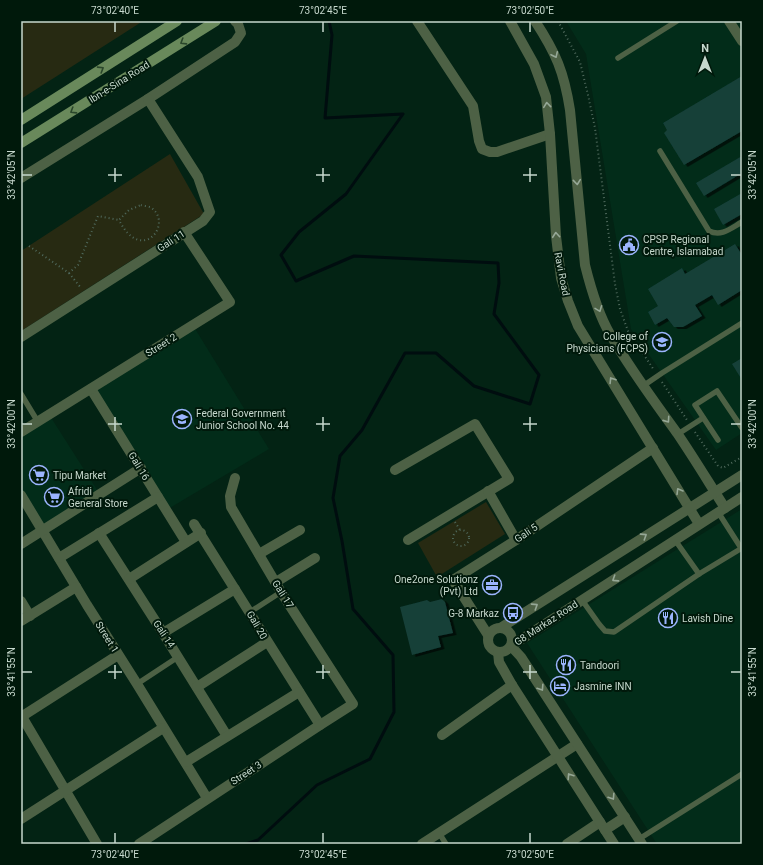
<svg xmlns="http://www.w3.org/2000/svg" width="763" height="865" font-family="Roboto,sans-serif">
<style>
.built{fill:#022c19}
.green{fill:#272a12}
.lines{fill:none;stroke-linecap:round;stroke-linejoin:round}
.stream{stroke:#000d0f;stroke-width:3}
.building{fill:#153f38;filter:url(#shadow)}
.path{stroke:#506a5d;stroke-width:2;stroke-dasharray:1 3;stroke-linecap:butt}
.service{stroke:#4d6145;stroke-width:5.5}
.minor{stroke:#4d6145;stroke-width:10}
.tertiary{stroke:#4d6145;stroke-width:10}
.secondary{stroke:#69895b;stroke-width:10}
.oneway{stroke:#2a462b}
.oneway2{stroke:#96a897}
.ticks{fill:none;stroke:#c6d8cd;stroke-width:1.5}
.labels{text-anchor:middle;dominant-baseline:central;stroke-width:4;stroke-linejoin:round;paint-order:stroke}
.street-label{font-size:10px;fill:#c6d8cd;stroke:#00190b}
.poi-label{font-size:10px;fill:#c6d8cd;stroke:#00190b;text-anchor:start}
.neatline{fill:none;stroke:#c6d8cd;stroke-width:1.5}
.ticks-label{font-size:10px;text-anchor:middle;fill:#c6d8cd}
</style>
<defs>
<filter id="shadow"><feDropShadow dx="3.5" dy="2" stdDeviation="0" flood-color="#0009"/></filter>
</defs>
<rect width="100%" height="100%" fill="#032314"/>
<!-- built -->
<g class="built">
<polygon points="566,21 742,21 742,433 716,450 631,329 586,54"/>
<polygon points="194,327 269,449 168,509 95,389"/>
<polygon points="50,416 99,493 42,528 21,492 21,434"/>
<polygon points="742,509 742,844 657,844 527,643"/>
</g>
<!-- green -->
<g class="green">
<polygon points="21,21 143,21 21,99"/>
<polygon points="170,154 204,214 21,331 21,251"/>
<polygon points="486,502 505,534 437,577 418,543"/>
</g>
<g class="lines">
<!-- stream -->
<polyline class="stream" points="246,844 258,840 317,785 370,759 394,712 393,655 353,609 342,541 333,498 340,456 362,430 405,353 436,353 474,386 530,404 539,375 494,314 499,283 498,263 354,256 296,281 281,255 299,232 346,194 403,114 325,118 332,35 329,21"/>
</g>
<!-- building -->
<g class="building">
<polygon points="742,76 742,131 684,165 664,133 667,130 663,123"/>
<polygon points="742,156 742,173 704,196 696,183"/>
<polygon points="742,193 742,214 723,225 714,209"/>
<polygon points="735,244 742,255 742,290 718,305 712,295 695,305 702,316 683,327 674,327 667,318 655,325 648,312 658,306 648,289 682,268 685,274"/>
<polygon points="742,358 742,380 732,364"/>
<polygon points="442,599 445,602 453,633 438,636 441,647 412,655 400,607 427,600 430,602"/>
</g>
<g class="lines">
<!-- path -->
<g class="path">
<polyline points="558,21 580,62 588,95 595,128 615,284 620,309 628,331 654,370"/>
<path d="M141,205C143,206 147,206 150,207C175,222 142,266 119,220L129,210Z"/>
<polyline points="29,246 69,273 78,265 98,216 119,220"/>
<polyline points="69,273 81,288"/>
<polyline points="662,382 687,420"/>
<polyline points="695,432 718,466 723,468 742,457"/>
<polyline points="455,522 460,530"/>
<circle cx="461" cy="538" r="8"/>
</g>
<!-- service -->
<g class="service">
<polyline points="618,58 677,21"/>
<path d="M660,151L709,231C722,237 731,228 742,222"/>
<polyline points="643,386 662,373 742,323"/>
<polyline points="21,394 38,422"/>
<polyline points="678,434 703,418"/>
<polyline points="718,440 695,405 717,391 742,428"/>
<polyline points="718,512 741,548"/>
<polyline points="675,540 699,574"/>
<polyline points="582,600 599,624 605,631 614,632 699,574 742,548"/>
<polyline points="250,612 281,592"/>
<polyline points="137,684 178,657"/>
<polyline points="439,833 446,844"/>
<polyline points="639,839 742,774"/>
</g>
<!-- minor -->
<g class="minor">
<polyline points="417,21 473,106 479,141 482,149 490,152 497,152 550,134"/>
<polyline points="729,21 742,41"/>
<polyline points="21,178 148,99 235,42 241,33 238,24 235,21"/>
<polyline points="21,337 203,221 210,212 198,177 148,99"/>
<polyline points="91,389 186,542"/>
<polyline points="21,432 230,302 184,232"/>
<polyline points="395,470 475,424 509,479 408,540"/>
<polyline points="488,491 516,540"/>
<polyline points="21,495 87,605 137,684 207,798"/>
<polyline points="194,524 320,725"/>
<polyline points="99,533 163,633 227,736"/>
<polyline points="21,544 141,468"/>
<polyline points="259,554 300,530"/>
<polyline points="59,558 158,497"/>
<polyline points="129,579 201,533"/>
<polyline points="276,582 315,558"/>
<polyline points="21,601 30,616"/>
<polyline points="21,621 76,587"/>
<polyline points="163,633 235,589"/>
<polyline points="488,635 453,580 516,540 653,448"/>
<polyline points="197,687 267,642"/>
<polyline points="21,715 97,844"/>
<polyline points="21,717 118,655"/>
<polyline points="442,735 512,685"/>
<polyline points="186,762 299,692"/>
<polyline points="21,819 163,728"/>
<polyline points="139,844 320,725 353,704 281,592 231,507 230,496 235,478"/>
<polyline points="422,844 577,744"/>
<polyline points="567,844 600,822"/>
</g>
<!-- tertiary -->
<g class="tertiary">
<polyline points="510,21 534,64 546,97 550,134 556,236 561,278 568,301 578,326 699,524"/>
<path d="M535,21C556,53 564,72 570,110L585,265C591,289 598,314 610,334C630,369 654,401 677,433C694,458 709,483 725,508"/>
<polyline points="502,627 742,475"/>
<circle cx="500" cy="640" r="12"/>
<polyline points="498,652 499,662 512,685 614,844"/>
<polyline points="605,830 625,817"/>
<polyline points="642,844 521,657 511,646 742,497"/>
</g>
<!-- secondary -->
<g class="secondary">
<polyline points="21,120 177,21"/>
<polyline points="21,143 216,21"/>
</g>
</g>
<!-- one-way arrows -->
<defs><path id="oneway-chevron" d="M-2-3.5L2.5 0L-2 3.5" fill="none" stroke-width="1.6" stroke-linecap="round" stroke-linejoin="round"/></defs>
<g class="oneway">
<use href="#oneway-chevron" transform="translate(183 42) rotate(148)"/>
<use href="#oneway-chevron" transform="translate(101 69) rotate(-32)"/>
<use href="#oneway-chevron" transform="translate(73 111) rotate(148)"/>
</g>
<g class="oneway2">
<use href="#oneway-chevron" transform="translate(555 55) rotate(65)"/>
<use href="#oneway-chevron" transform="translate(547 105) rotate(-96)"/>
<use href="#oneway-chevron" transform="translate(577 182) rotate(84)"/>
<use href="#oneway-chevron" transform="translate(556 235) rotate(-95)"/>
<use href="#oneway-chevron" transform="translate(599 309) rotate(69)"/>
<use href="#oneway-chevron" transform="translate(612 380) rotate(-122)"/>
<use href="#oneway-chevron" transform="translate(667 420) rotate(55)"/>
<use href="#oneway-chevron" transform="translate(679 491) rotate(-121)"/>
<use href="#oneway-chevron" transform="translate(644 536) rotate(-33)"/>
<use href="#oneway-chevron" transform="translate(615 579) rotate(147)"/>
<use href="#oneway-chevron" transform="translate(535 606) rotate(-33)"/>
<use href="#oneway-chevron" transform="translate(541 688) rotate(57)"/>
<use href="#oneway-chevron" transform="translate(570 776) rotate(-123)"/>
<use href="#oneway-chevron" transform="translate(612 797) rotate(57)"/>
</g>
<!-- ticks -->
<path class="ticks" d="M115,22V32M323,22V32M530,22V32M115,168V182M323,168V182M530,168V182M22,175H32M108,175H122M316,175H330M523,175H537M731,175H741M115,417V431M323,417V431M530,417V431M22,424H32M108,424H122M316,424H330M523,424H537M731,424H741M115,665V679M323,665V679M530,665V679M22,672H32M108,672H122M316,672H330M523,672H537M731,672H741M115,833V843M323,833V843M530,833V843"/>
<!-- icons -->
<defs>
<symbol id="civic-ring" viewBox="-11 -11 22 22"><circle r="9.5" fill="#00190b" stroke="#9bb4fd" stroke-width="1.5"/><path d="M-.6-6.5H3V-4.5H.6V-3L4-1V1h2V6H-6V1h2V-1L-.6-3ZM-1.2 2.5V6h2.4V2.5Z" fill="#9bb4fd"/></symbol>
<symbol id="university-ring" viewBox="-11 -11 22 22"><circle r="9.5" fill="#00190b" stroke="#9bb4fd" stroke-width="1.5"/><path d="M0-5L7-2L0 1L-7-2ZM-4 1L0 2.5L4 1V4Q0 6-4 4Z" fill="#9bb4fd"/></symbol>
<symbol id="school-ring" viewBox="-11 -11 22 22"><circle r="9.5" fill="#00190b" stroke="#9bb4fd" stroke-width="1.5"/><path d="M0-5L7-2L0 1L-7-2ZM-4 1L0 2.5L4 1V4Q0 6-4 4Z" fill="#9bb4fd"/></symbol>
<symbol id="supermarket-ring" viewBox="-11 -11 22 22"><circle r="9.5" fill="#00190b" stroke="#9bb4fd" stroke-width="1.5"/><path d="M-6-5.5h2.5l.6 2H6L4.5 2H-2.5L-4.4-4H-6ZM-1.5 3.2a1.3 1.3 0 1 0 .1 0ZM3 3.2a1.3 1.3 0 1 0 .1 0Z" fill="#9bb4fd"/></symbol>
<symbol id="office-ring" viewBox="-11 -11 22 22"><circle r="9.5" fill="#00190b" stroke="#9bb4fd" stroke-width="1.5"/><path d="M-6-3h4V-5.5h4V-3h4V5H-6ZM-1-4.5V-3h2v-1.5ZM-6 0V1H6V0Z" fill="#9bb4fd"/></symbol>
<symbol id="bus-ring" viewBox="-11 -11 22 22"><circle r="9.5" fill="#00190b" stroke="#9bb4fd" stroke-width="1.5"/><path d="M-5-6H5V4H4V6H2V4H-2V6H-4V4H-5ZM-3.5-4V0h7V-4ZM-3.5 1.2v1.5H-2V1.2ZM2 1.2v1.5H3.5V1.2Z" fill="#9bb4fd"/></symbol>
<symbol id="restaurant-ring" viewBox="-11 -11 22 22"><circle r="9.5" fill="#00190b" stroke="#9bb4fd" stroke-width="1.5"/><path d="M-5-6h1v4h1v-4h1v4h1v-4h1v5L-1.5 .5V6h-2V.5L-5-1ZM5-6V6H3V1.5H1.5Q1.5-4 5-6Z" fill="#9bb4fd"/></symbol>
<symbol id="hotel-ring" viewBox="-11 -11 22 22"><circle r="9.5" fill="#00190b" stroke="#9bb4fd" stroke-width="1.5"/><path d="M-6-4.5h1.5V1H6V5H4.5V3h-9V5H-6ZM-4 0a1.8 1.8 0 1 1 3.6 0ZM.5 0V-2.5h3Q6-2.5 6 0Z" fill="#9bb4fd"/></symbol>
</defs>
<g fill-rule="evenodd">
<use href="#civic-ring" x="618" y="234" width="22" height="22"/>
<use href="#university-ring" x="651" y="331" width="22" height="22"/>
<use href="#school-ring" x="171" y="408" width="22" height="22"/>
<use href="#supermarket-ring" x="28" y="464" width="22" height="22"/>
<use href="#supermarket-ring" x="43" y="486" width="22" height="22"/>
<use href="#office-ring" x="481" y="574" width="22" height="22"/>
<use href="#bus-ring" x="502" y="602" width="22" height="22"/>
<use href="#restaurant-ring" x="657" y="607" width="22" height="22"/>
<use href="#restaurant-ring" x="555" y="654" width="22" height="22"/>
<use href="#hotel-ring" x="549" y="675" width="22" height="22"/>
</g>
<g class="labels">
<!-- street labels -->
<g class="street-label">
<text transform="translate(119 82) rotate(-32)">Ibn-e-Sina Road</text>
<text transform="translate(171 241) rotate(-33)">Gali 11</text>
<text transform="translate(562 274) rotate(79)">Ravi Road</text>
<text transform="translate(161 345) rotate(-32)">Street 2</text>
<text transform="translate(139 466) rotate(59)">Gali 16</text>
<text transform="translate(526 533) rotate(-34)">Gali 5</text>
<text transform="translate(283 594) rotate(58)">Gali 17</text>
<text transform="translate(546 623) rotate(-33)">G8 Markaz Road</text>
<text transform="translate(257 625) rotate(60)">Gali 20</text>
<text transform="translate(164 634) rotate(57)">Gali 14</text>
<text transform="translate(107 637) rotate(58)">Street 1</text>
<text transform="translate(246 773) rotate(-33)">Street 3</text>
</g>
<!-- poi labels -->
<g class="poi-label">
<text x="643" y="239">CPSP Regional<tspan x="643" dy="12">Centre, Islamabad</tspan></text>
<text x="648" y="336" text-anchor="end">College of<tspan x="648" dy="12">Physicians (FCPS)</tspan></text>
<text x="196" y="413">Federal Government<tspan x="196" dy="12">Junior School No. 44</tspan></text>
<text x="53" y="475">Tipu Market</text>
<text x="68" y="491">Afridi<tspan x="68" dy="12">General Store</tspan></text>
<text x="478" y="579" text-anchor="end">One2one Solutionz<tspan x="478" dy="12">(Pvt) Ltd</tspan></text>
<text x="499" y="613" text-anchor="end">G-8 Markaz</text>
<text x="682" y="618">Lavish Dine</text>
<text x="580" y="665">Tandoori</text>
<text x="574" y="686">Jasmine INN</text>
</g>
</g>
<!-- border -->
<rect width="763" height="865" fill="none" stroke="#00190b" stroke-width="44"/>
<!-- north arrow -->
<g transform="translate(705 58)" stroke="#00190b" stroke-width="3" paint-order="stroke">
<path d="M0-3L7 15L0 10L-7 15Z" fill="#c6d8cd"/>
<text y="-6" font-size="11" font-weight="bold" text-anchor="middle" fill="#c6d8cd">N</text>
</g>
<rect x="22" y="22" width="719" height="821" class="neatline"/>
<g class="ticks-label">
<text x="115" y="14">73°02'40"E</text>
<text x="323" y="14">73°02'45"E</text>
<text x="530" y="14">73°02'50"E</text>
<text transform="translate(11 175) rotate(-90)" y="4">33°42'05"N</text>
<text transform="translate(752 175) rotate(-90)" y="4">33°42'05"N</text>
<text transform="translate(11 424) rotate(-90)" y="4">33°42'00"N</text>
<text transform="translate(752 424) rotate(-90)" y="4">33°42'00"N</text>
<text transform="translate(11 672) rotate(-90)" y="4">33°41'55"N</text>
<text transform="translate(752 672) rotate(-90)" y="4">33°41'55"N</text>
<text x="115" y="858">73°02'40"E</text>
<text x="323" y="858">73°02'45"E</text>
<text x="530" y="858">73°02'50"E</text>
</g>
</svg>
